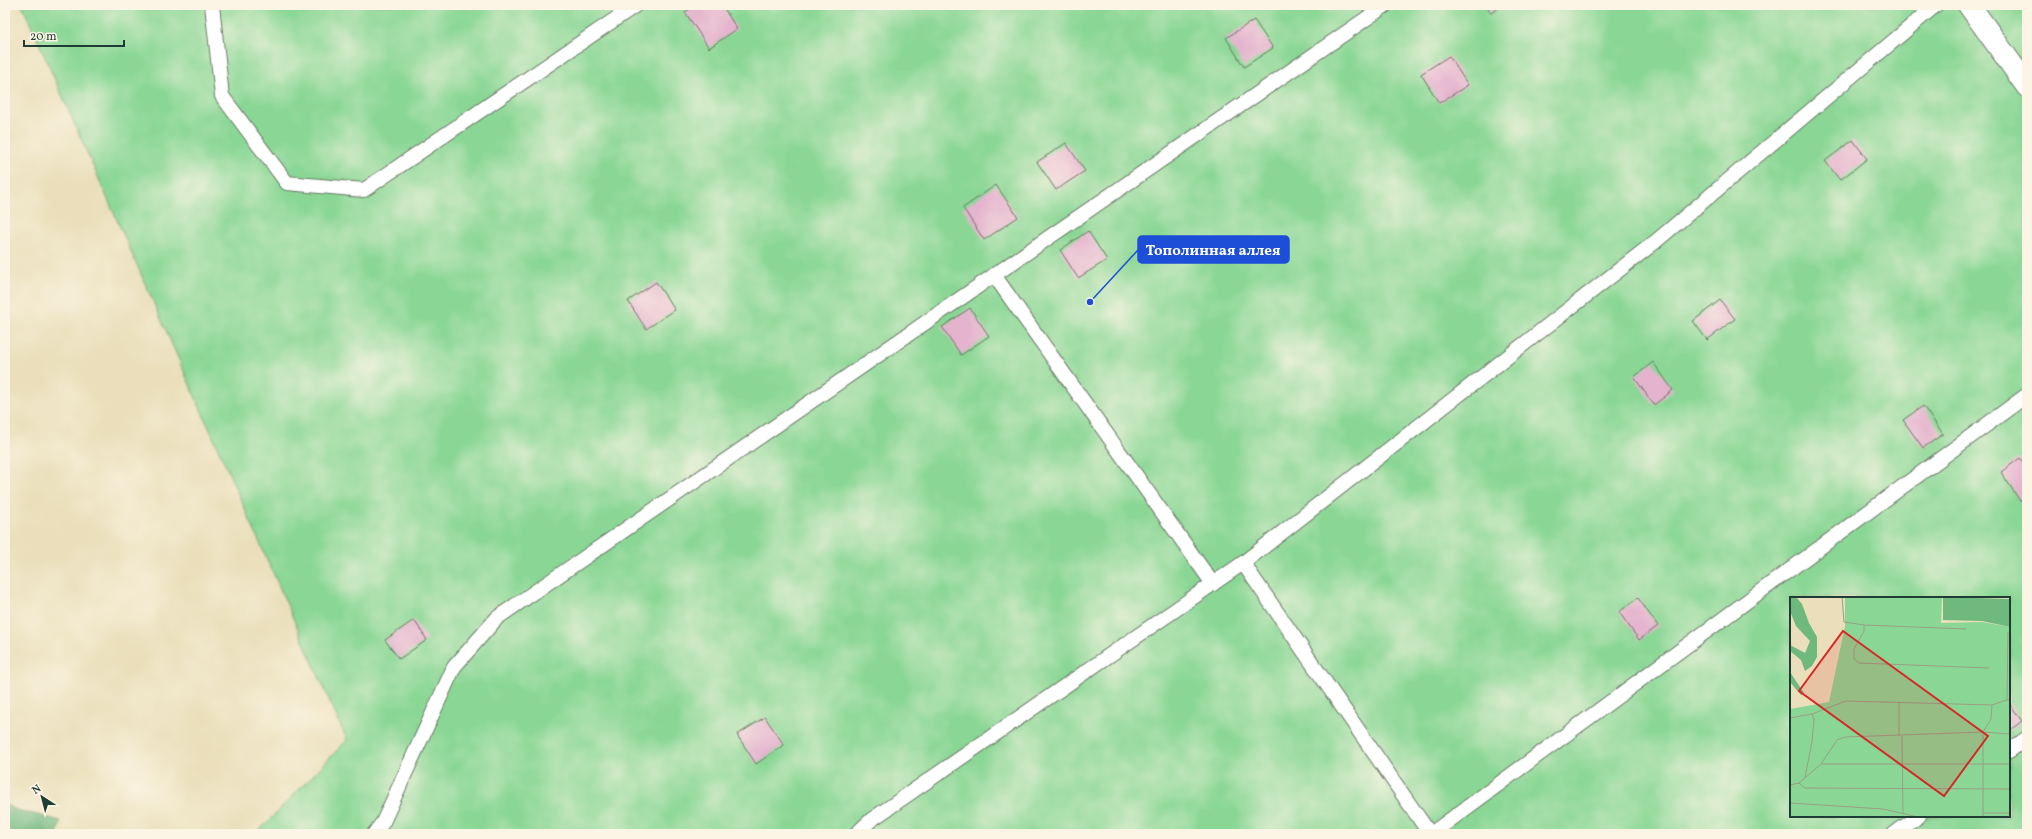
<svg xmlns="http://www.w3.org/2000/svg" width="2032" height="839" font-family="Vollkorn,serif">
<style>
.green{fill:#8ad795;stroke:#548a64;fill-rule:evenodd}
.forest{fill:#6fb87e;stroke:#477a59}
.building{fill:#e4b3ce}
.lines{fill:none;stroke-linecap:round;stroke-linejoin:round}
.lane-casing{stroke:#667663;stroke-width:16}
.street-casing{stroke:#667663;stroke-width:24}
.lane{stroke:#fff;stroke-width:14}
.street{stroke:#fff;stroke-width:22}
.inset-road{fill:none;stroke:#999e84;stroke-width:1}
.view{fill:#d62828;fill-opacity:0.15;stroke:#d62828;stroke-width:2}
.inset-edge{fill:none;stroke:#1f3d34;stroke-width:2}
.leader{fill:none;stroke:#1d4ed8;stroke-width:1.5}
.callout-dot{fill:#1d4ed8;stroke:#fcf5e5;stroke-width:1.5}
.callout{fill:#1d4ed8;stroke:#1d4ed8;stroke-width:1.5}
.callout-label{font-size:15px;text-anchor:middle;font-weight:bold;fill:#fff}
</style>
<rect width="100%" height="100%" fill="#fcf5e5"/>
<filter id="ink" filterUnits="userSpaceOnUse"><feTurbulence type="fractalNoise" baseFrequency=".025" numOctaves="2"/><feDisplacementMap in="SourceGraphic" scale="8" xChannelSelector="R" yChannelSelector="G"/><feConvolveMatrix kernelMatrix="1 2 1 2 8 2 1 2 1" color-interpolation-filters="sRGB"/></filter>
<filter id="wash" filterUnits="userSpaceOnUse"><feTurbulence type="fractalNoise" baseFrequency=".012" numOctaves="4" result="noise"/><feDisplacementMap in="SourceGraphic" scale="16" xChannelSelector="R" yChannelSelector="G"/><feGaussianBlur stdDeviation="0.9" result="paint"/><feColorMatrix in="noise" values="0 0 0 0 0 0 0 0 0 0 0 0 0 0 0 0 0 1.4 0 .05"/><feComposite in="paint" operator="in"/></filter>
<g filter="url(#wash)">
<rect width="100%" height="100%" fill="#eadfba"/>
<!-- green -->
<path class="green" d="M22,5H2027V834H256L347,740ZM1791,598H2009V816H1791Z"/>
<!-- forest -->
<polygon class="forest" points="5,804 14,809 61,821 57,834 5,834"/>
<g id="blocks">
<!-- building -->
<g class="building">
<polygon points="696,5 722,5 737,29 709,48 685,12"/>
<polygon points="1486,5 1503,5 1491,13"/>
<polygon points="1254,20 1273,48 1244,67 1226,38"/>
<polygon points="1449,56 1468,85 1439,103 1421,74"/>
<polygon points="1853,140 1867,159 1840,180 1825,161"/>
<polygon points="1066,143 1085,171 1056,190 1037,162"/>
<polygon points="996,185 1018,217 984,240 963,208"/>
<polygon points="1088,231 1107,260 1078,278 1060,250"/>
<polygon points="656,282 675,310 646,329 628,301"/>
<polygon points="1720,300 1735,319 1707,340 1693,321"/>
<polygon points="970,308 989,336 961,355 942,327"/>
<polygon points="1653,362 1673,390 1654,405 1634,377"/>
<polygon points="1923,406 1943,434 1923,448 1903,420"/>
<polygon points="2020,458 2027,468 2027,496 2020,501 2001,472"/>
<polygon points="1638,598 1658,626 1639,640 1619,612"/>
<polygon points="414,620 427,640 399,659 385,640"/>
<polygon points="2009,703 2022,721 2009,731"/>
<polygon points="765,717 784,745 756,764 737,735"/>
</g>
</g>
</g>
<g filter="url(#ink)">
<use href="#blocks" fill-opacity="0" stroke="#667663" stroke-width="1"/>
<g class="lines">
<defs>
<g id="lane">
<polyline points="212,5 222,96 287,183 364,190 636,5"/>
<polyline points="994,275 1213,584"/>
<polyline points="1243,563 1430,834"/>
<polyline points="2009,751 2027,738"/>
<polyline points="374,834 383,822 454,667 497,618 1386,5"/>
<polyline points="856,834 871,820 1243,563 1655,242 1936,5"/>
<polyline points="1431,834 2027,395"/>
<polyline points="1894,834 1919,816"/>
</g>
<polyline id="street" points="1969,5 2027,86"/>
</defs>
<!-- lane casing -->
<use href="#lane" class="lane-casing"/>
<!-- street casing -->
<use href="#street" class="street-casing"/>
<!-- lane -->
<use href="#lane" class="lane"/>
<!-- street -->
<use href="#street" class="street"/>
</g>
</g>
<!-- overview -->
<g transform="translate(1790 597)">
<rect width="220" height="220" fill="#eadfba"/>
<path d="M55,0H152L151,26L192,25L220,30V220H0V112L39,105L55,29Z" fill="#8ad795"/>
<path d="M0,0H6L12,7L19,26L27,40V60L22,69L15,74L11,63L0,54V48L15,56L20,44L6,29L0,14ZM153,0L220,2V30L192,24L153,23ZM0,75L14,96L11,98L0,85Z" fill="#6fb87e"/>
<path class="inset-road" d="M52,0L54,25L74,28M176,32L74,28V34L64,52V62L69,66L199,71M217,103L218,35M0,121L22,117L56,104L202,108L220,102M109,139V105M112,139L113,217M31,167H220M15,180L22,145L24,122L22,117M9,186L15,191L220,192M0,188L9,186L31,167L47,143L55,140L193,135L220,137M0,206L93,212L128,220M193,216H220M193,220V135L201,122L202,108"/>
<path class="view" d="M53,34L198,139L154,199L9,94Z"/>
<rect width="220" height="220" class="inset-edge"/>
</g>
<!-- callouts -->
<path class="leader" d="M1090 302L1138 250"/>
<circle class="callout-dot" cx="1090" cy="302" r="4"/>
<rect class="callout" x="1138" y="236" width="151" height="27" rx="4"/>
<g class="callout-label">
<text x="1213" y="255">Тополинная аллея</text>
</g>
<!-- margin -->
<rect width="2032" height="839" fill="none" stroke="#fcf5e5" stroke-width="20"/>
<!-- north arrow -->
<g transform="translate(42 797) rotate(324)" stroke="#fcf5e5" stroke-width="3" paint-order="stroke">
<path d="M0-3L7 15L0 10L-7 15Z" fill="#1f3d34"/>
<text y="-6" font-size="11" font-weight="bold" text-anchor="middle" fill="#1f3d34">N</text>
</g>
<!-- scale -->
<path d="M24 40v6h100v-6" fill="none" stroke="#1f3d34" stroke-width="2"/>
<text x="30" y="40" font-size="12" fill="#1f3d34" stroke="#fcf5e5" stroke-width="3" paint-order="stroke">20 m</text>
</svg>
